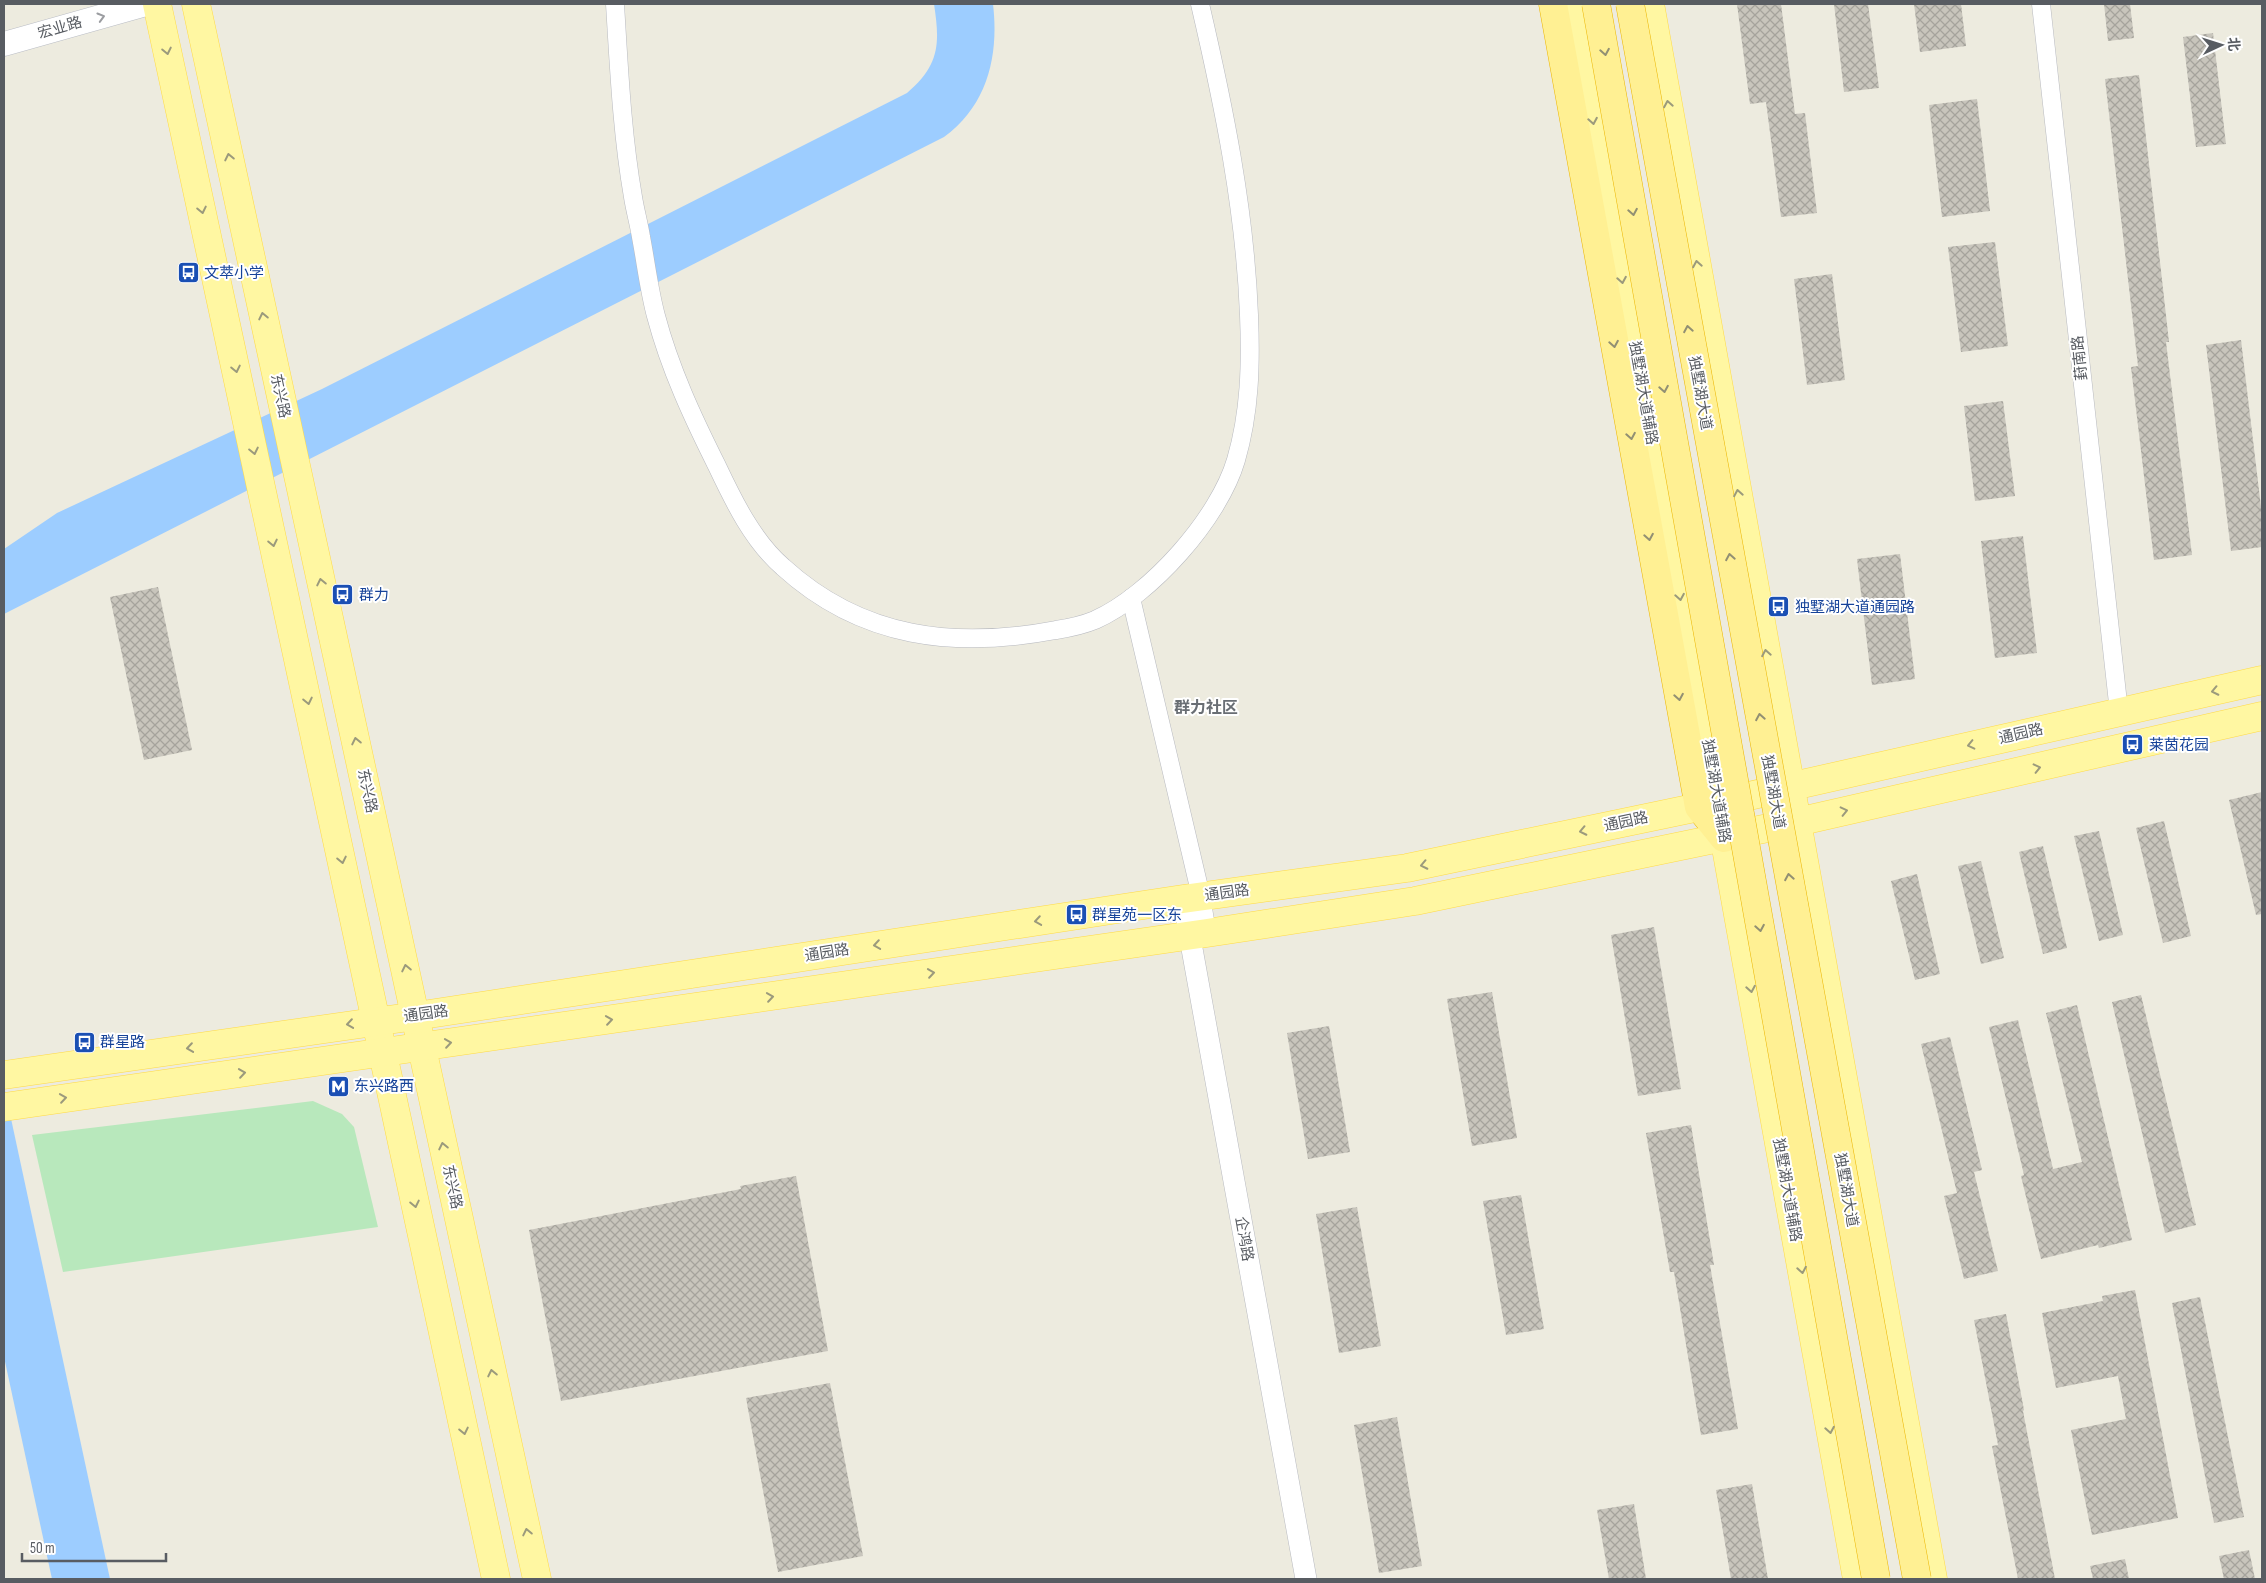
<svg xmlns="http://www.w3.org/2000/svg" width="2266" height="1583" font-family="'Sofia Sans Condensed','Noto Sans SC',sans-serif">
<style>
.green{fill:#b8e8bc}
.water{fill:#9dcdff}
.building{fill:url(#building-cross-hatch)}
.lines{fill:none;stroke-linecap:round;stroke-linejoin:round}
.minor-casing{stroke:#b8bac0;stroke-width:19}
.tertiary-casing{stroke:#b8bac0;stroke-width:22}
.secondary-casing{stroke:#babdc5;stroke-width:25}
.primary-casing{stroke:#ffda47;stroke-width:29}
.trunk-casing{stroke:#ecb500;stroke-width:29}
.minor{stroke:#fff;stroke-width:18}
.tertiary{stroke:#fff;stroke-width:21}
.secondary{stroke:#fff;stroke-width:24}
.primary{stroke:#fff7a2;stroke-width:28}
.trunk{stroke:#fff093;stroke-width:28}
.trunk-bridge-casing{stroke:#ecb500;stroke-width:29;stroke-linecap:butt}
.trunk-bridge{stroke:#fff093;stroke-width:28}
.oneway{stroke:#9b9da1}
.oneway2{stroke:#9b9a7c}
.oneway3{stroke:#929073}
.labels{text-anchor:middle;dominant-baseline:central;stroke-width:4;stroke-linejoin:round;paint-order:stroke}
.street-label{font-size:15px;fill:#585c62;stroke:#fff}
.transit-label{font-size:15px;fill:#164399;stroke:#fff;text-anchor:start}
.neighbourhood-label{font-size:16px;font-weight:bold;fill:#696e74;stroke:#fff}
</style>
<defs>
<pattern id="building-cross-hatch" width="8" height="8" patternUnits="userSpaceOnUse" patternTransform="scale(1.25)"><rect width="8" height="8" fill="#c8c5bc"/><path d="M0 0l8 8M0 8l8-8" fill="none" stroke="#a5a39c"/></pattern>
</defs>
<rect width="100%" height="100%" fill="#edebdf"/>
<!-- green -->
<polygon class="green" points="313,1101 342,1114 354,1127 378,1227 63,1272 32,1135"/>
<!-- water -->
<g class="water">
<path d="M934,4H993C999,55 988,105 944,137L4,614V549L57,513L322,389L907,93C940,65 940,43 934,4Z"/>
<polygon points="4,1086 110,1579 52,1579 4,1357"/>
</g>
<!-- building -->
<g class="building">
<polygon points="1737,4 1781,4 1795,114 1805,113 1817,213 1781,217 1766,102 1750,104"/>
<polygon points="1834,4 1868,4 1879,88 1844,92"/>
<polygon points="1914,4 1961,4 1966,46 1920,52"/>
<polygon points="2104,4 2130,4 2134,38 2108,41"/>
<polygon points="2213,33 2226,144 2196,147 2183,37"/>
<polygon points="2139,75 2169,342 2166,342 2192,555 2154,560 2131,367 2138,366 2105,79"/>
<polygon points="1977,99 1990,211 1942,217 1929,105"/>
<polygon points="1995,242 2008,346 1961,352 1948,247"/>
<polygon points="1832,274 1845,380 1807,385 1794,279"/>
<polygon points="2241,340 2262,515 2262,547 2231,551 2206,345"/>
<polygon points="2003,401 2015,496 1975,501 1964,406"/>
<polygon points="2023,536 2037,653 1995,658 1981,541"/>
<polygon points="1900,554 1915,679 1872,685 1857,559"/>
<polygon points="158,587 192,750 144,760 110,597"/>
<polygon points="2262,792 2262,914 2256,915 2229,800"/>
<polygon points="2164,821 2191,936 2163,943 2136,828"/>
<polygon points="2099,831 2123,935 2099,941 2074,836"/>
<polygon points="2043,846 2067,948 2043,954 2019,852"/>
<polygon points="1981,861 2004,958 1981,964 1958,866"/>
<polygon points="1917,874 1940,974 1915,980 1891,881"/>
<polygon points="1654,927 1681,1089 1638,1096 1611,935"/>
<polygon points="1492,992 1517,1138 1472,1146 1447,999"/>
<polygon points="2141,995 2196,1225 2165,1233 2112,1002"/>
<polygon points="2077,1005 2132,1240 2099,1248 2098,1245 2041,1259 2021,1176 2024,1175 1989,1027 2018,1020 2053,1169 2082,1162 2046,1013"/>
<polygon points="1329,1026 1350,1152 1308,1159 1287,1033"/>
<polygon points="1950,1037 1982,1170 1974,1172 1998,1271 1964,1279 1944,1196 1957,1193 1921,1044"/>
<polygon points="1691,1125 1714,1265 1710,1265 1738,1429 1701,1435 1674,1272 1670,1272 1646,1133"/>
<polygon points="796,1176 828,1351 561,1401 529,1230 741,1189 740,1186"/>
<polygon points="1521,1195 1544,1329 1506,1335 1483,1201"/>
<polygon points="1357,1207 1381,1346 1339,1353 1316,1214"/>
<polygon points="2135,1290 2178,1518 2092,1535 2071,1430 2126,1419 2118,1376 2056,1388 2042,1313 2103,1301 2102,1296"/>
<polygon points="2200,1297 2244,1517 2214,1523 2172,1303"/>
<polygon points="2006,1314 2024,1410 2023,1411 2055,1579 2018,1579 1992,1446 1998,1445 1974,1320"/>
<polygon points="830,1383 863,1556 778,1572 746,1398"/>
<polygon points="1397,1417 1422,1566 1379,1573 1354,1425"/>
<polygon points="1752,1484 1768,1579 1731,1579 1716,1490"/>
<polygon points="1634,1504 1646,1579 1609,1579 1597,1510"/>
<polygon points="2249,1550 2255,1579 2224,1579 2219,1556"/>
<polygon points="2125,1559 2129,1579 2093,1579 2090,1566"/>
</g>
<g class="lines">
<defs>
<g id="minor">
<path d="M615,4C619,68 622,134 633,197C635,210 639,224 641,237C646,263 649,290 656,316C670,369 693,418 717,466C734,502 753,541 783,567C862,639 955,649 1056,630C1069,628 1083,625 1095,620C1151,595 1219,518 1236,460C1250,412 1251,364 1249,315C1245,210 1224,107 1200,4"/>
<polyline points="2041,4 2119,712"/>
<polyline points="1131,598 1201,896 1207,933"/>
</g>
<polyline id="tertiary" points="1183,899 1306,1579"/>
<polyline id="secondary" points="4,44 146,4"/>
<g id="primary">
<polyline points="157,4 496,1579"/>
<polyline points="196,4 537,1579"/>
<polyline points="1571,4 1718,803 1857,1579"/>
<polyline points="1650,4 1933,1579"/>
<polyline points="1718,803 2262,680"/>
<polyline points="4,1075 416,1016 1183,899 1407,868 1699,807"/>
<polyline points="4,1107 1207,933 1415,901 1797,822 2262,716"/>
</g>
<polyline id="trunk" points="1553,4 1699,807 1724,838"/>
</defs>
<!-- minor casing -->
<use href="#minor" class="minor-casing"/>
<!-- tertiary casing -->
<use href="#tertiary" class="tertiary-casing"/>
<!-- secondary casing -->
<use href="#secondary" class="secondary-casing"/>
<!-- primary casing -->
<use href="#primary" class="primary-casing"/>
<!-- trunk casing -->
<use href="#trunk" class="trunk-casing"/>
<!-- minor -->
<use href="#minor" class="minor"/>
<!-- tertiary -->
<use href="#tertiary" class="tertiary"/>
<!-- secondary -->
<use href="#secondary" class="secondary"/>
<!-- primary -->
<use href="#primary" class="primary"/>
<!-- trunk -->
<use href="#trunk" class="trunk"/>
<defs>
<g id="trunk-bridge">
<polyline points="1596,4 1876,1579"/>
<polyline points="1630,4 1917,1579"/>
</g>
</defs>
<!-- trunk-bridge casing -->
<use href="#trunk-bridge" class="trunk-bridge-casing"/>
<!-- trunk-bridge -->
<use href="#trunk-bridge" class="trunk-bridge"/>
</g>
<!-- one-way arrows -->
<defs><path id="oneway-chevron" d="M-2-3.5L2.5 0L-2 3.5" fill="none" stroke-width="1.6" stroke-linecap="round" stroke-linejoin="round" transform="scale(1.25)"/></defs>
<use class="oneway" href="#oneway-chevron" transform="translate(101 17) rotate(-16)"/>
<g class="oneway2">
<use href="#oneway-chevron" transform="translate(167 51) rotate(78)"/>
<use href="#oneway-chevron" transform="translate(1668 104) rotate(-100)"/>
<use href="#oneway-chevron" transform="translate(1593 121) rotate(80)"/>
<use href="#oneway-chevron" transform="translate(229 157) rotate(-102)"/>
<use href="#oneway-chevron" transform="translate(202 210) rotate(78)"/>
<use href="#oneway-chevron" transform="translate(1697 264) rotate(-100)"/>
<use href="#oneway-chevron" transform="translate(1622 280) rotate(80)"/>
<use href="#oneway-chevron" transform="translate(263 316) rotate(-102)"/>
<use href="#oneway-chevron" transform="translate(236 369) rotate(78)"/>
<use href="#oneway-chevron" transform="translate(254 451) rotate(78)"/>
<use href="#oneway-chevron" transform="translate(1738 493) rotate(-100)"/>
<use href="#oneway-chevron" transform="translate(273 543) rotate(78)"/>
<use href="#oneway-chevron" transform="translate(321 582) rotate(-102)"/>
<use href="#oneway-chevron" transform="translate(1680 597) rotate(80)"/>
<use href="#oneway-chevron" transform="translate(1766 653) rotate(-100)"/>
<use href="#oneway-chevron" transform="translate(2215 691) rotate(168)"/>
<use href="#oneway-chevron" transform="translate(308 701) rotate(78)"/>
<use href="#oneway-chevron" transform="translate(356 741) rotate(-102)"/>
<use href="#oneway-chevron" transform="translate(1971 745) rotate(167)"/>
<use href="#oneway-chevron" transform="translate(2037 768) rotate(-13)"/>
<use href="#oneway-chevron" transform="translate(1844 811) rotate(-13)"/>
<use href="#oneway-chevron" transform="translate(1583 831) rotate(168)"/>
<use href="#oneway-chevron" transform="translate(342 860) rotate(78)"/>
<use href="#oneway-chevron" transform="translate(1424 865) rotate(168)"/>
<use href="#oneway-chevron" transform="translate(1038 921) rotate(171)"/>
<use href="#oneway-chevron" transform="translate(877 945) rotate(171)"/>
<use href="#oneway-chevron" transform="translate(406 968) rotate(-102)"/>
<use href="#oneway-chevron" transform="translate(931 973) rotate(-8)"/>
<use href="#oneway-chevron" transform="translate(1751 989) rotate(80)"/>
<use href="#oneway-chevron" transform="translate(770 997) rotate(-8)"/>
<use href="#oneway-chevron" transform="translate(609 1020) rotate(-8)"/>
<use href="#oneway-chevron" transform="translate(350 1024) rotate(172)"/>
<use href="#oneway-chevron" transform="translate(448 1043) rotate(-8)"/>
<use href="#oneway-chevron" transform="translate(190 1048) rotate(172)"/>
<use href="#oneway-chevron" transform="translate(242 1073) rotate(-8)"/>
<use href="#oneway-chevron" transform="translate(63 1098) rotate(-8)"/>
<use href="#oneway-chevron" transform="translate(443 1146) rotate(-102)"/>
<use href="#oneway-chevron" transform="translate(415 1204) rotate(78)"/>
<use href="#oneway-chevron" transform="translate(1802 1270) rotate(80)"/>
<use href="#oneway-chevron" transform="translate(492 1373) rotate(-102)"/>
<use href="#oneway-chevron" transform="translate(1830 1430) rotate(80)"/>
<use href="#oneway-chevron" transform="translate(464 1431) rotate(78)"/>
<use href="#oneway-chevron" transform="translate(527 1532) rotate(-102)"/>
</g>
<g class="oneway3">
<use href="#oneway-chevron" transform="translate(1605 52) rotate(80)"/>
<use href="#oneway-chevron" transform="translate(1633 212) rotate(80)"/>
<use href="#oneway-chevron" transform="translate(1688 329) rotate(-100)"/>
<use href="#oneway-chevron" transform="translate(1614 344) rotate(80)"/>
<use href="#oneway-chevron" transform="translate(1664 389) rotate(80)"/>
<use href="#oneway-chevron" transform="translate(1631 436) rotate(80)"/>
<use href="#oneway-chevron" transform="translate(1649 537) rotate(80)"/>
<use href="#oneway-chevron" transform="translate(1730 557) rotate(-100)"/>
<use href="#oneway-chevron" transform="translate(1679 697) rotate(80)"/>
<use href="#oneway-chevron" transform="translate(1760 717) rotate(-100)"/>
<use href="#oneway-chevron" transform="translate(1789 877) rotate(-100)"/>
<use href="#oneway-chevron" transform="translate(1760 928) rotate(80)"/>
</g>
<!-- icons -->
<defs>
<symbol id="bus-square" viewBox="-11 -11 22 22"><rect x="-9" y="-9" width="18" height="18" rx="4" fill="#1a4fb4" stroke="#fff"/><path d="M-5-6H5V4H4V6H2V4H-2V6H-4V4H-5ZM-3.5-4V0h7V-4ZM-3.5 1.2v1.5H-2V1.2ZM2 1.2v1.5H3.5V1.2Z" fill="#fff"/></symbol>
<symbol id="metro-square" viewBox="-11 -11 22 22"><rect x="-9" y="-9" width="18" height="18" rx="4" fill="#1a4fb4" stroke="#fff"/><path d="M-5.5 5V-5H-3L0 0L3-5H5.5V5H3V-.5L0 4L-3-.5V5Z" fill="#fff"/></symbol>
</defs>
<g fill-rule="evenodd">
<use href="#bus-square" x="176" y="260" width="25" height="25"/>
<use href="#bus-square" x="330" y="582" width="25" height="25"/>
<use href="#bus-square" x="1766" y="594" width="25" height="25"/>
<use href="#bus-square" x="2120" y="732" width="25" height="25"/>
<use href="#bus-square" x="1064" y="902" width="25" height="25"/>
<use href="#bus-square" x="72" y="1030" width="25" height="25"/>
<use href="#metro-square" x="326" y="1074" width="25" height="25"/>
</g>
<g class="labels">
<!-- street labels -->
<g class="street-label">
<text transform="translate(60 28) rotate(-16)">宏业路</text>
<text transform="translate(2080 358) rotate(-96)">葑南路</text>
<text transform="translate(1643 393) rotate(80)">独墅湖大道辅路</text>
<text transform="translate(1700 393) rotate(80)">独墅湖大道</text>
<text transform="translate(280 396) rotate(78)">东兴路</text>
<text transform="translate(2021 734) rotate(-13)">通园路</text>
<text transform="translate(367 791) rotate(78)">东兴路</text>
<text transform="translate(1716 791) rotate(80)">独墅湖大道辅路</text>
<text transform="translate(1773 792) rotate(80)">独墅湖大道</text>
<text transform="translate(1626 822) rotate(-12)">通园路</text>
<text transform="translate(1227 893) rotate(-8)">通园路</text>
<text transform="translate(827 953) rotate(-9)">通园路</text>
<text transform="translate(426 1014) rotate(-8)">通园路</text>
<text transform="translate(452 1187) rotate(78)">东兴路</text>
<text transform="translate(1787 1190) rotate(80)">独墅湖大道辅路</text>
<text transform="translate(1846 1190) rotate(80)">独墅湖大道</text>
<text transform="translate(1244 1239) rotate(80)">企鸿路</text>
</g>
<!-- transit labels -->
<g class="transit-label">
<text x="204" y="273">文萃小学</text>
<text x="359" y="595">群力</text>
<text x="1795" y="607">独墅湖大道通园路</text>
<text x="2149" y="745">莱茵花园</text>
<text x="1092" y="915">群星苑一区东</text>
<text x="100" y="1042">群星路</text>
<text x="354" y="1086">东兴路西</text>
</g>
<!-- neighbourhood labels -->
<g class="neighbourhood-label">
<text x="1206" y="708">群力社区</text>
</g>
</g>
<!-- border -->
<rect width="2266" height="1583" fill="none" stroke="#585c62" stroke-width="10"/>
<!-- north arrow -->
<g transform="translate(2221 45) rotate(86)" stroke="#ffffff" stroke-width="4" paint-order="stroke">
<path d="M0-4L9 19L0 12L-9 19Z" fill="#585c62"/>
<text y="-8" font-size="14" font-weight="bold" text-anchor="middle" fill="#585c62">北</text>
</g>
<!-- scale -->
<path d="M22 1553v8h144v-8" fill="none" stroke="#585c62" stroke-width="2.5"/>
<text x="30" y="1553" font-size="15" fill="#585c62" stroke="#ffffff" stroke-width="4" paint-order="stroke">50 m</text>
</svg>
